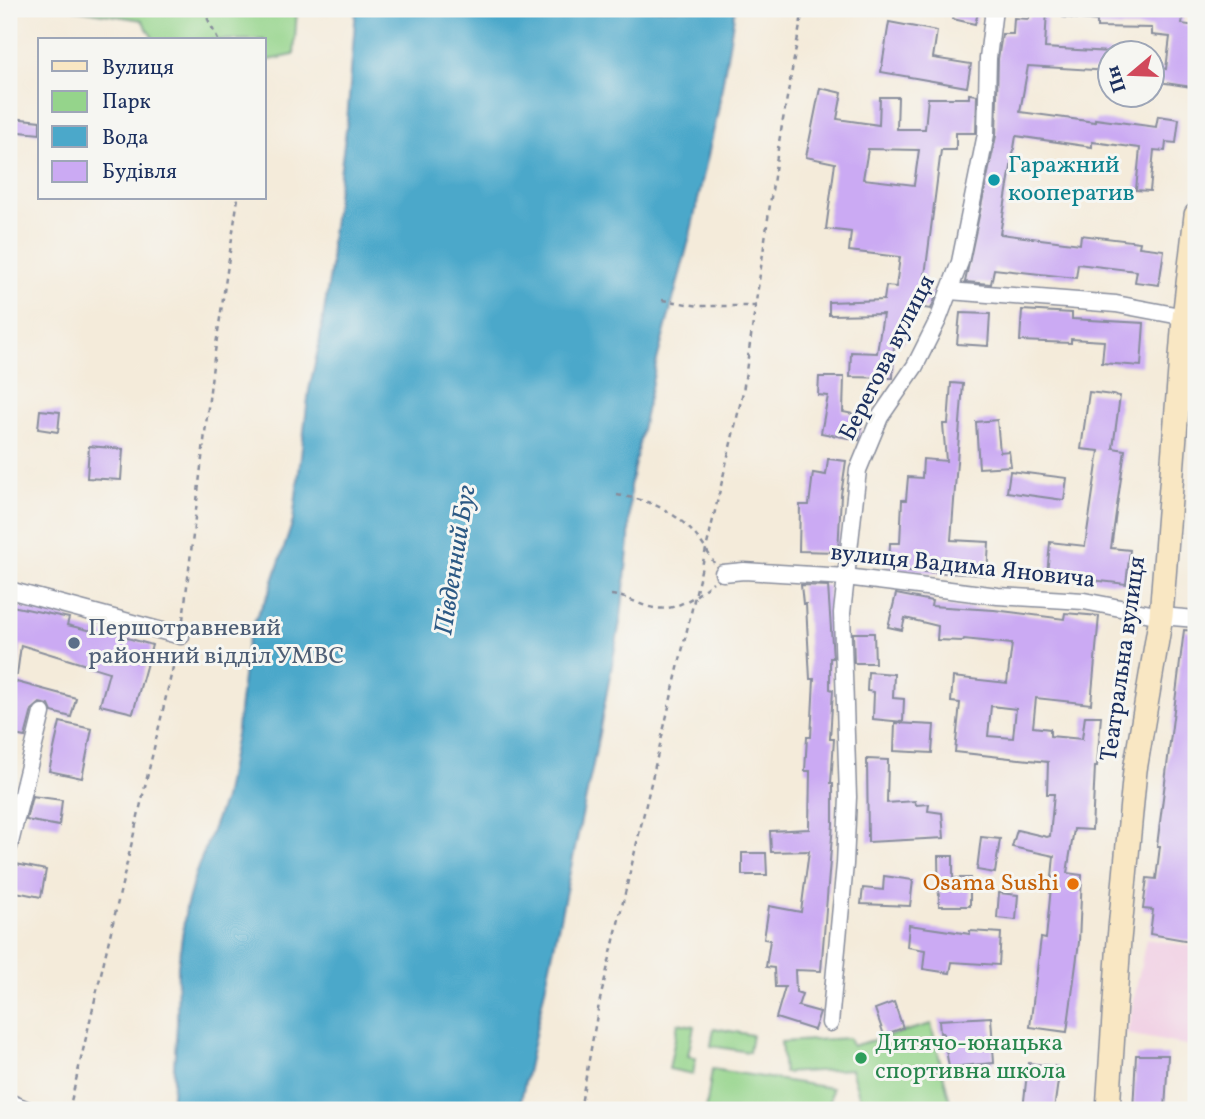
<svg xmlns="http://www.w3.org/2000/svg" width="1205" height="1119" font-family="Vollkorn,serif">
<style>
.built{fill:#f1d0e4}
.green{fill:#95d48b;stroke:#588274;stroke-width:2}
.water{fill:#4ba8ca;stroke:#336c94;stroke-width:2}
.building{fill:#cbaaf3;fill-rule:evenodd}
.lines{fill:none;stroke-linecap:round;stroke-linejoin:round}
.street-casing{stroke:#888d9c;stroke-width:19}
.secondary-casing{stroke:#888d9c;stroke-width:26}
.path{stroke:#888d9c;stroke-width:2.5;stroke-dasharray:5 5;stroke-linecap:butt}
.street{stroke:#fff;stroke-width:16}
.secondary{stroke:#f9e7c3;stroke-width:23}
.culture-dot{fill:#0f9aa8;stroke:#f6f6f2;stroke-width:2.5}
.service-dot{fill:#5c6f8a;stroke:#f6f6f2;stroke-width:2.5}
.food-dot{fill:#e8710a;stroke:#f6f6f2;stroke-width:2.5}
.leisure-dot{fill:#2e9e5b;stroke:#f6f6f2;stroke-width:2.5}
.labels{text-anchor:middle;dominant-baseline:central;stroke-width:6;stroke-linejoin:round;paint-order:stroke}
.culture-label{font-size:24px;fill:#0d838f;stroke:#f6f6f2;text-anchor:start}
.street-label{font-size:24px;fill:#1b2f5e;stroke:#f6f6f2}
.service-label{font-size:24px;fill:#4e5e75;stroke:#f6f6f2;text-anchor:start}
.food-label{font-size:24px;fill:#c56008;stroke:#f6f6f2;text-anchor:end}
.leisure-label{font-size:24px;fill:#27864d;stroke:#f6f6f2;text-anchor:start}
.water-label{font-size:26px;font-style:italic;fill:#2c5984;stroke:#f6f6f2}
</style>
<rect width="100%" height="100%" fill="#f6f6f2"/>
<filter id="ink" filterUnits="userSpaceOnUse"><feTurbulence type="fractalNoise" baseFrequency=".0143" numOctaves="2"/><feDisplacementMap in="SourceGraphic" scale="14" xChannelSelector="R" yChannelSelector="G"/><feConvolveMatrix kernelMatrix="1 2 1 2 8 2 1 2 1" color-interpolation-filters="sRGB"/></filter>
<filter id="wash" filterUnits="userSpaceOnUse"><feTurbulence type="fractalNoise" baseFrequency=".00686" numOctaves="4" result="noise"/><feDisplacementMap in="SourceGraphic" scale="28" xChannelSelector="R" yChannelSelector="G"/><feGaussianBlur stdDeviation="1.57" result="paint"/><feColorMatrix in="noise" values="0 0 0 0 0 0 0 0 0 0 0 0 0 0 0 0 0 1.4 0 .05"/><feComposite in="paint" operator="in"/></filter>
<g filter="url(#wash)">
<rect width="100%" height="100%" fill="#f4ebda"/>
<!-- built -->
<polygon class="built" points="1146,939 1196,947 1196,1047 1127,1034"/>
<!-- green -->
<g class="green">
<polygon points="73,9 297,9 294,55 264,61 264,40 154,40 142,20"/>
<polygon points="678,1023 694,1026 688,1056 696,1058 693,1074 669,1069"/>
<polygon points="931,1024 952,1110 871,1110 862,1105 851,1069 784,1073 781,1042 849,1038 852,1046"/>
<polygon points="714,1028 752,1035 749,1052 711,1046"/>
<polygon points="712,1069 832,1088 829,1110 706,1110"/>
</g>
<!-- water -->
<polygon class="water" points="356,9 735,9 718,111 688,244 656,364 630,486 629,541 621,617 594,760 519,1110 171,1110 177,1024 178,965 186,908 195,875 224,799 237,729 247,643 256,617 269,593 293,521 309,390 319,345 331,267 331,241 347,122"/>
<g id="blocks">
<!-- building -->
<g class="building">
<polygon points="956,9 979,9 975,24 953,19"/>
<polygon points="1030,9 1047,9 1045,48 1110,52 1110,71 1028,66 1020,112 1095,122 1095,119 1156,127 1158,116 1179,119 1176,143 1166,142 1165,151 1154,150 1150,191 1136,190 1140,148 1092,142 1092,147 1016,136 1000,234 1080,244 1081,235 1140,242 1139,247 1164,250 1159,285 1135,282 1137,271 1078,264 1076,278 994,269 991,284 965,282 996,136 998,59 1002,34 1013,34 1014,18 1029,19"/>
<polygon points="1064,9 1184,9 1182,24 1196,26 1196,49 1192,87 1152,81 1152,67 1166,69 1170,37 1152,35 1152,28 1097,27 1097,21 1063,17"/>
<polygon points="889,22 937,31 933,58 971,64 967,87 881,72"/>
<path d="M820,88L842,93L837,119L879,125L880,97H898L897,129H925L928,98H969V94L977,95L976,133H956V150H941L923,291L936,293V296L931,309L909,306L904,343L894,341L893,378L850,377L851,352L877,353L883,314L829,315V302L884,300L886,286L896,287L900,257L849,251L851,232L826,229L835,163L806,157ZM868,149L919,150L914,185L863,179Z"/>
<polygon points="12,118 40,121 40,134 10,131"/>
<polygon points="1022,310 1072,313 1072,319 1144,323 1141,366 1102,363 1104,341 1071,339 1071,343 1020,341"/>
<polygon points="960,313 990,314 988,346 957,344"/>
<polygon points="819,377 844,377 843,412 863,416 859,440 821,433 828,396 818,395"/>
<polygon points="951,383 963,384 951,540 989,542 987,575 889,570 890,543 900,543 902,500 906,500 908,477 922,478 923,459 946,461 943,424 948,424"/>
<polygon points="1089,392 1120,396 1113,448 1125,450 1111,548 1130,550 1126,584 1047,575 1050,542 1085,546 1099,451 1081,449"/>
<polygon points="40,410 60,412 58,432 38,429"/>
<polygon points="997,420 1000,452 1009,451 1011,466 979,468 976,422"/>
<polygon points="89,446 123,449 121,480 87,478"/>
<polygon points="828,459 846,461 841,495 838,552 799,551 800,505 809,505 813,473 826,475"/>
<polygon points="1010,471 1067,478 1064,500 1007,492"/>
<polygon points="801,585 828,586 833,658 830,658 830,689 833,690 830,739 834,739 831,783 833,783 833,824 821,971 795,970 796,992 802,994 798,1006 820,1012 814,1030 776,1018 785,987 775,987 774,968 766,967 770,940 764,939 769,906 801,912 809,851 771,852 770,831 809,829 810,771 805,771 807,737 811,737 814,679 810,679 806,604 803,604"/>
<path d="M896,594L932,601L931,606L994,610L1064,619L1065,613L1099,616L1091,704L1036,698L1033,727L1050,729V736L1082,739L1085,716H1101L1097,766H1095L1092,830L1074,829L1067,873L1082,875L1079,942L1067,1032L1030,1027L1041,938L1046,939L1054,856L1012,847L1017,830L1047,837L1050,836L1054,794H1047L1048,762L955,752L960,703L951,702L953,677L1007,683L1012,644L964,639L963,641L937,640L938,626L905,618L902,630L888,627ZM991,706L1016,709L1013,738L988,736Z"/>
<polygon points="12,606 69,618 67,625 105,634 107,627 125,632 124,637 152,645 133,713 100,705 109,672 21,645 17,675 9,675 9,626"/>
<polygon points="1184,630 1196,631 1196,836 1192,864 1196,864 1196,942 1150,934 1153,910 1143,909 1147,878 1156,879 1160,846 1157,846"/>
<polygon points="853,633 874,633 875,663 854,663"/>
<polygon points="868,672 894,674 893,698 904,699 903,722 873,719 874,692 867,691"/>
<polygon points="9,680 76,698 71,717 52,712 49,705 40,703 32,710 25,737 9,734 11,700 9,699"/>
<polygon points="60,722 92,729 82,778 49,771"/>
<polygon points="895,723 934,725 932,753 894,751"/>
<polygon points="867,759 888,760 887,803 915,801 916,805 929,804 928,811 942,813 944,838 868,842"/>
<polygon points="32,796 62,800 59,826 26,820"/>
<polygon points="981,837 1000,839 995,873 977,870"/>
<polygon points="742,853 766,853 767,875 742,875"/>
<polygon points="938,856 953,856 953,878 970,878 970,906 939,906"/>
<polygon points="16,864 46,870 41,897 11,891"/>
<polygon points="884,876 913,880 910,906 861,904 863,888 883,890"/>
<polygon points="999,893 1018,895 1016,920 997,918"/>
<polygon points="909,925 970,934 970,931 1001,933 999,965 952,962 950,973 923,969 925,950 907,947"/>
<polygon points="894,1002 903,1028 884,1035 875,1009"/>
<polygon points="991,1017 994,1063 949,1067 943,1033 940,1033 939,1020"/>
<polygon points="1136,1055 1168,1055 1165,1110 1133,1110"/>
<polygon points="1028,1063 1060,1067 1054,1110 1023,1110"/>
</g>
</g>
</g>
<g filter="url(#ink)">
<use href="#blocks" fill-opacity="0" stroke="#888d9c" stroke-width="2"/>
<g class="lines">
<defs>
<g id="street">
<polyline points="949,291 1116,304 1196,319"/>
<polyline points="723,573 744,571 846,577 998,596 1084,601 1161,616 1196,619"/>
<polyline points="9,590 181,636"/>
<polyline points="9,847 42,713"/>
<polyline points="830,1023 845,864 848,797 842,613 858,470 880,417 915,366 938,320 960,262 986,134 988,58 994,9"/>
<polyline points="9,1102 28,1110"/>
</g>
<polyline id="secondary" points="1108,1110 1119,940 1135,770 1161,616 1184,318 1196,215"/>
</defs>
<!-- street casing -->
<use href="#street" class="street-casing"/>
<!-- secondary casing -->
<use href="#secondary" class="secondary-casing"/>
<!-- path -->
<g class="path">
<polyline points="203,9 218,40"/>
<polyline points="662,300 700,306 756,306"/>
<path d="M617,495C664,502 691,521 714,563"/>
<path d="M611,595C631,597 637,605 654,608C676,612 698,595 713,582"/>
<polyline points="183,620 213,365 238,198"/>
<polyline points="69,1110 177,650"/>
<polyline points="580,1110 599,1004 743,392 779,142 803,9"/>
</g>
<!-- street -->
<use href="#street" class="street"/>
<!-- secondary -->
<use href="#secondary" class="secondary"/>
</g>
</g>
<!-- markers -->
<circle class="culture-dot" cx="994" cy="180" r="7"/>
<circle class="service-dot" cx="74" cy="643" r="7"/>
<circle class="food-dot" cx="1073" cy="884" r="7"/>
<circle class="leisure-dot" cx="861" cy="1058" r="7"/>
<g class="labels">
<!-- culture labels -->
<g class="culture-label">
<text x="1008" y="166">Гаражний<tspan x="1008" dy="28">кооператив</tspan></text>
</g>
<!-- street labels -->
<g class="street-label">
<text transform="translate(888 358) rotate(-63)">Берегова вулиця</text>
<text transform="translate(963 567) rotate(6)">вулиця Вадима Яновича</text>
<text transform="translate(1124 659) rotate(-82)">Театральна вулиця</text>
</g>
<!-- service labels -->
<g class="service-label">
<text x="88" y="629">Першотравневий<tspan x="88" dy="28">районний відділ УМВС</tspan></text>
</g>
<!-- food labels -->
<g class="food-label">
<text x="1059" y="884">Osama Sushi</text>
</g>
<!-- leisure labels -->
<g class="leisure-label">
<text x="875" y="1044">Дитячо-юнацька<tspan x="875" dy="28">спортивна школа</tspan></text>
</g>
<!-- water labels -->
<g class="water-label">
<text transform="translate(456 560) rotate(-81)">Південний Буг</text>
</g>
</g>
<!-- margin -->
<rect width="1205" height="1119" fill="none" stroke="#f6f6f2" stroke-width="35"/>
<!-- legend -->
<rect x="38" y="38" width="228" height="161" fill="#f6f6f2" stroke="#9ea6b7" stroke-width="2"/>
<rect x="52" y="61" width="35" height="10" fill="#f9e7c3" stroke="#9ea6b7" stroke-width="2"/>
<text x="102" y="74" font-size="21" fill="#1b2f5e">Вулиця</text>
<rect x="52" y="91" width="35" height="21" fill="#95d48b" stroke="#9ea6b7" stroke-width="2"/>
<text x="102" y="108" font-size="21" fill="#1b2f5e">Парк</text>
<rect x="52" y="126" width="35" height="21" fill="#4ba8ca" stroke="#9ea6b7" stroke-width="2"/>
<text x="102" y="144" font-size="21" fill="#1b2f5e">Вода</text>
<rect x="52" y="161" width="35" height="21" fill="#cbaaf3" stroke="#9ea6b7" stroke-width="2"/>
<text x="102" y="178" font-size="21" fill="#1b2f5e">Будівля</text>
<!-- north arrow -->
<g transform="translate(1131 74) rotate(251)"><circle r="33" fill="#f6f6f2" stroke="#9ea6b7" stroke-width="2"/>
<path d="M0-5L12 26L0 18L-12 26Z" fill="#d1495b"/>
<text y="-10" font-size="19" font-weight="bold" text-anchor="middle" fill="#1b2f5e">Пн</text>
</g>
</svg>
